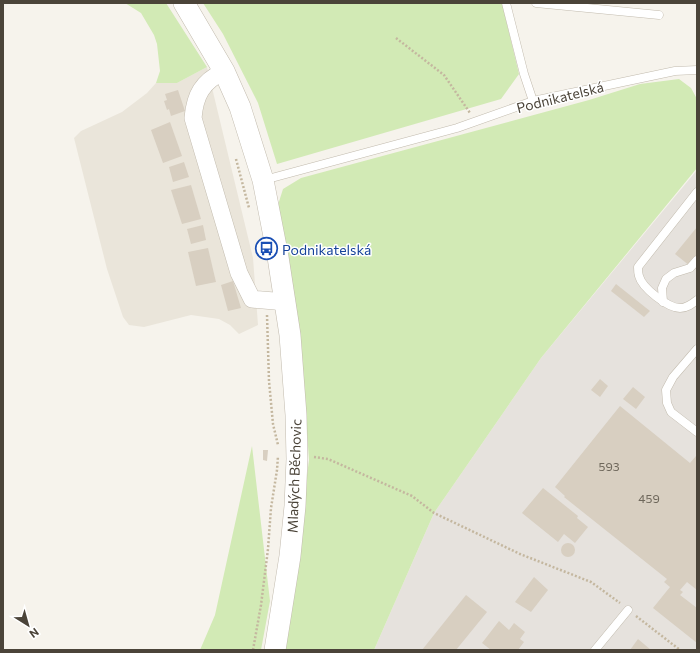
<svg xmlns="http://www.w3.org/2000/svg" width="700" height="653" font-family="Commissioner,sans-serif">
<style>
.residential{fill:#eae5da}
.industrial{fill:#e6e2dd}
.green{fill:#d2eab5}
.building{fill:#d8cfc1}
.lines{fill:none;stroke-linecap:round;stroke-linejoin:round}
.service-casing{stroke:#c2bbae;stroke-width:9}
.minor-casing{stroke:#c2bbae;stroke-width:18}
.tertiary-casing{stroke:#c2bbae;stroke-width:22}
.path{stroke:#c4b79f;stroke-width:2.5;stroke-dasharray:2 2;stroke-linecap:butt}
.service{stroke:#fff;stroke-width:8}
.minor{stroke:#fff;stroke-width:17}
.tertiary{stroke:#fff;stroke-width:21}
.labels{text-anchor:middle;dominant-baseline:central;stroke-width:3;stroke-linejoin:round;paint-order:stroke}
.number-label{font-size:12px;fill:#6e675b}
.street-label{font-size:14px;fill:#4b4439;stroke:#fff}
.transit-label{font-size:14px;fill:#164399;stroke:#fff;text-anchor:start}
</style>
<rect width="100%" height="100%" fill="#f6f3ec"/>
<!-- residential -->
<polygon class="residential" points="207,67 253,258 258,325 239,334 230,325 219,319 191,315 144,327 129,325 123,317 107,269 74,138 81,131 122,112 147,93 156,83 177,83"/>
<!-- industrial -->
<polygon class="industrial" points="697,170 697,650 374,650 434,513 541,358"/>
<!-- green -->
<g class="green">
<polygon points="125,3 166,3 207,67 177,83 156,83 160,71 157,44 154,35 141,13"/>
<polygon points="203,3 502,3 519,74 501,99 277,164 258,103 223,34"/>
<polygon points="679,79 691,88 697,99 697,168 541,358 434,513 374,650 282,650 289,613 309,460 300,333 277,208 283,189 301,178 589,100 640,84"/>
<polygon points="252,446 270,601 261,650 200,650 215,615"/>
</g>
<!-- building -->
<g class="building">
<polygon points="178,90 185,111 171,116 169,109 167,110 164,101 167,100 165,94"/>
<polygon points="170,122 182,156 163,163 151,130"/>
<polygon points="184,162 189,177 173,182 169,167"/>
<polygon points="191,185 201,219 182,224 171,190"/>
<polygon points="203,225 206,240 191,244 187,229"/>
<polygon points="697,227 697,256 690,266 675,254"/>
<polygon points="208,248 216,282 196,286 188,252"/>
<polygon points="233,281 241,308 228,311 221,285"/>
<polygon points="616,284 650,311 644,317 611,291"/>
<polygon points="600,379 608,386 600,397 591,390"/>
<polygon points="633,387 645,397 636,409 623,399"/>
<polygon points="620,406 690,463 696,456 697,456 697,590 687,582 680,590 683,592 680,595 697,608 697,643 653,608 670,587 664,582 667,579 564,497 565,496 555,487"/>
<polygon points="263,450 268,450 267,461 263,460"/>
<polygon points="543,488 578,516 577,518 588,527 575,543 564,534 558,542 522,513"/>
<circle cx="568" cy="550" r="7"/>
<polygon points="534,577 548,590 531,612 515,602"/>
<polygon points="466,595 487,612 456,650 422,650"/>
<polygon points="499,621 509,630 514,623 525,632 520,639 524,642 518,650 491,650 482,643"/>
<polygon points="638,639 651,650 630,650"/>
</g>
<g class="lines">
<defs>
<g id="service">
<polyline points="506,3 524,74 533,101"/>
<polyline points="536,3 659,15"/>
<polyline points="264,180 457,128 533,101 675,71 697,70"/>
<path d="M697,192L638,267C638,270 638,273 639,276C642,288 668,308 680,308C687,308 692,304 697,300"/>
<polyline points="663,302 662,288 666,279 674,273 690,268 697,260"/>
<polyline points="697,349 673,377 666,390 667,403 671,412 697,432"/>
<polyline points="595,650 628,610"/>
</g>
<path id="minor" d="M224,71C202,82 195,95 193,118L239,273L252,299L286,302"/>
<polyline id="tertiary" points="184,3 224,71 240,107 263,180 278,257 290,335 296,415 297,459 295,506 290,556 275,650"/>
</defs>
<!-- service casing -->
<use href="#service" class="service-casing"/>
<!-- minor casing -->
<use href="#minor" class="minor-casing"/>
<!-- tertiary casing -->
<use href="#tertiary" class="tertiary-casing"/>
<!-- path -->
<g class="path">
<polyline points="396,38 444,75 470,113"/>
<polyline points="236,159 249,208"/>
<polyline points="267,315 269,381 273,424 278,445"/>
<polyline points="314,457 328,459 412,496 434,513 520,554 591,582 620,603"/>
<polyline points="636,616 680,650"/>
<polyline points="253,650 261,605 268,549 271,508 277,470 278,456"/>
</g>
<!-- service -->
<use href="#service" class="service"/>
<!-- minor -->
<use href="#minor" class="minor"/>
<!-- tertiary -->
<use href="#tertiary" class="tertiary"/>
</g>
<!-- icons -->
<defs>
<symbol id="bus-ring" viewBox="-11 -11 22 22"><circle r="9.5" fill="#fff" stroke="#1a4fb4" stroke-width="1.5"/><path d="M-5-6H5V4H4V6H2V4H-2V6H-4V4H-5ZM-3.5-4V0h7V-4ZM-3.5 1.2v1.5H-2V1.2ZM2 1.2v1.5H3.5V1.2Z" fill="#1a4fb4"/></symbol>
</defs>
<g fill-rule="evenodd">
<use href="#bus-ring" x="254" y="236" width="25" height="25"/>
</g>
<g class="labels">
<!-- number labels -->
<g class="number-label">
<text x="609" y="466">593</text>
<text x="649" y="498">459</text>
</g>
<!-- street labels -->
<g class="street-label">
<text transform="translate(560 97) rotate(-14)">Podnikatelská</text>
<text transform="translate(294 476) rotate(-88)">Mladých Běchovic</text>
</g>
<!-- transit labels -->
<g class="transit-label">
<text x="282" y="249">Podnikatelská</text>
</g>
</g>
<!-- border -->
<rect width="700" height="653" fill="none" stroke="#4b4439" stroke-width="8"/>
<!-- north arrow -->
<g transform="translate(28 625) rotate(143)" stroke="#ffffff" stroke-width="3" paint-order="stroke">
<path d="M0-3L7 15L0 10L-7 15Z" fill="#4b4439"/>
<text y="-6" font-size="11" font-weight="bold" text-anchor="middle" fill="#4b4439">N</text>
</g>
</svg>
